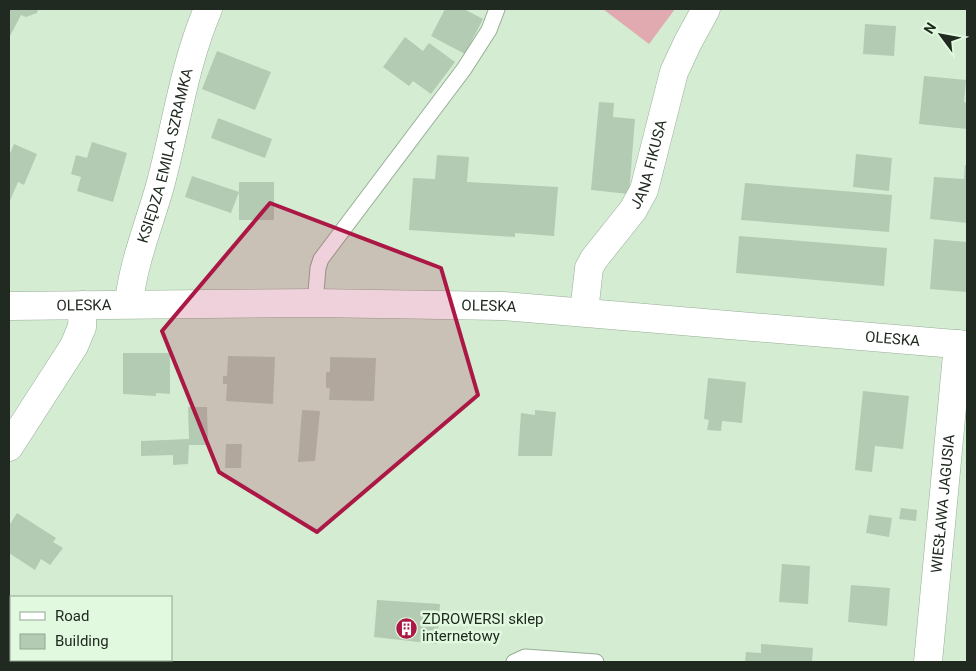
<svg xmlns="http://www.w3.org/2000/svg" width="976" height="671" font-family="Roboto,sans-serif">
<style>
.green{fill:#e1aab0}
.building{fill:#b3cbb2}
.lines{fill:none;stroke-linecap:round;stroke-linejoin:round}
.service-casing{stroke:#97ae96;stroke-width:17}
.minor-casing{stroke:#97ae96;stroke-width:29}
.tertiary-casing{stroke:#97ae96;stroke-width:29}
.service{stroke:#fff;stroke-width:15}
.minor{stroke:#fff;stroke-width:28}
.tertiary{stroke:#fff;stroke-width:28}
.marked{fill:#ac1845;fill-opacity:0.2;stroke:#ac1845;stroke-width:4;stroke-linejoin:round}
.labels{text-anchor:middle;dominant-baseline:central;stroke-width:5;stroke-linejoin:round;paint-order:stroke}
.street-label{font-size:15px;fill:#212a21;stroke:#e0f9df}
.poi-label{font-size:15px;fill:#212a21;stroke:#e0f9df;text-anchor:start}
</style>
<rect width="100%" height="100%" fill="#d3ecd2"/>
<!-- green -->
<polygon class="green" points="603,9 675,9 649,44"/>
<!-- building -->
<g class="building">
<polygon points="9,9 38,9 37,13 26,17 21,15 9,38"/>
<polygon points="445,9 464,9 483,19 465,54 431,36"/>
<polygon points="865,24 896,26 894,56 863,54"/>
<polygon points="405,37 423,51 429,43 455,62 431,94 413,81 409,86 383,67"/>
<polygon points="217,51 271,72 255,110 202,89"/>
<polygon points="924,76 966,80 964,102 967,103 967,129 919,124"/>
<polygon points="599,102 614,103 613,117 635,119 629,194 591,190"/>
<polygon points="218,118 272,139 265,158 211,138"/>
<polygon points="92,142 127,153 113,202 77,191 81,177 71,174 76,155 87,158"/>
<polygon points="14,144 37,154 24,185 18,182 9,203 9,156"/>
<polygon points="856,154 892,158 889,191 853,187"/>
<polygon points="437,155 469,157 467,182 558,187 554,236 515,233 515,237 409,230 413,178 435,179"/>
<polygon points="965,165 967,165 967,223 930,219 934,177 964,179"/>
<polygon points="192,176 239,192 231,213 185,197"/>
<rect x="239" y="182" width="35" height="38"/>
<polygon points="745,183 892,195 889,232 741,220"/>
<polygon points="739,236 887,248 884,286 736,273"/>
<polygon points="934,239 967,242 967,292 930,289"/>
<polygon points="123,353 170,353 170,394 156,393 156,396 123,394"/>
<polygon points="228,356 275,357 273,404 226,401 227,384 223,384 223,376 227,376"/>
<polygon points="330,357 376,358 374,401 329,400 330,388 326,388 326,372 330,372"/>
<polygon points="708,378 746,382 742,423 722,421 721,431 707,430 709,420 704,419"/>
<polygon points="863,391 909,396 903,449 875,446 872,472 855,470"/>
<polygon points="188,407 207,407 208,445 189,445 188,464 173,465 173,455 141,456 141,441 189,439"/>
<polygon points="302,410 320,411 315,461 298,462"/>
<polygon points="535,410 556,412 552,456 518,456 521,413 535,415"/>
<polygon points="226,444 242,444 241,468 225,468"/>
<polygon points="901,508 917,510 916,521 899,519"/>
<polygon points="17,513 56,538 53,542 63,548 50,565 41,559 35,570 9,553 9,526"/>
<polygon points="869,515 892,518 889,537 866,533"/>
<polygon points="782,564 810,566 808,604 779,602"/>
<polygon points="851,585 890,588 887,626 848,622"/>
<polygon points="377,600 440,604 437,644 374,637"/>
<polygon points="761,644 813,648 812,662 745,662 746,652 761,653"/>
</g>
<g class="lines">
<defs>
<g id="service">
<polyline points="315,303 318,268 321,259 464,69 489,30 497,9"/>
<polyline points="514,662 525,657 596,662"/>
</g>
<g id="minor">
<path id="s1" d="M129,303C133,263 149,225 160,186C176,127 184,65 208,9"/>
<path id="s2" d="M584,312L589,268L594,259L633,210L644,190L674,72L688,42L706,9"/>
<polyline points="9,447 74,346 82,327 83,305"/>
<path id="s3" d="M928,662L958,344"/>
</g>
<g id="tertiary">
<path id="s4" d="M9,306L315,303L503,306L967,345"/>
</g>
</defs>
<!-- service casing -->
<use href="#service" class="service-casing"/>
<!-- minor casing -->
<use href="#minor" class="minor-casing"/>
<!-- tertiary casing -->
<use href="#tertiary" class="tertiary-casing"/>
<!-- service -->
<use href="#service" class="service"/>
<!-- minor -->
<use href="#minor" class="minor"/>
<!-- tertiary -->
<use href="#tertiary" class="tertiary"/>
</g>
<!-- marked area -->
<path class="marked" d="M270,203L441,268L478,395L317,532L219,472L162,331Z"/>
<!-- icons -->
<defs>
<symbol id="building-disc" viewBox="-11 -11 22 22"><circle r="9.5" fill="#ac1845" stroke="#e0f9df"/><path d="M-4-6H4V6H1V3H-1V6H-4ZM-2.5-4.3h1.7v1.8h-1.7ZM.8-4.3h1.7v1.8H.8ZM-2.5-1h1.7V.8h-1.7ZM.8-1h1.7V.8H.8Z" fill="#fff"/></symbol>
</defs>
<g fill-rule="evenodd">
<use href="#building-disc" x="394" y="616" width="25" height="25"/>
</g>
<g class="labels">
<!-- street labels -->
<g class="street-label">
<text stroke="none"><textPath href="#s1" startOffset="152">KSIĘDZA EMILA SZRAMKA</textPath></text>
<text stroke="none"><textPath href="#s2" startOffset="166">JANA FIKUSA</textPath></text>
<text stroke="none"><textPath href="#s4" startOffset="75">OLESKA</textPath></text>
<text stroke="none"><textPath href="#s4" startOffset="480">OLESKA</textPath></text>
<text stroke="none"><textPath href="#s4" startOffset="885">OLESKA</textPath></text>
<text stroke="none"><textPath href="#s3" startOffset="159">WIESŁAWA JAGUSIA</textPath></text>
</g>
<!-- poi labels -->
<g class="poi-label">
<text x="422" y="619">ZDROWERSI sklep<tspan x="422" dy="17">internetowy</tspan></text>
</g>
</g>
<!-- border -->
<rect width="976" height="671" fill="none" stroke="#212a21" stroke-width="20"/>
<!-- legend -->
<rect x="10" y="596" width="162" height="65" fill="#e0f9df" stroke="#94a693"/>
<rect x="20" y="612" width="25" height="8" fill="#ffffff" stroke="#94a693"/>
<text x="55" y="621" font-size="15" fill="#212a21">Road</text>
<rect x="20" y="634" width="25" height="15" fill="#b3cbb2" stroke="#94a693"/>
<text x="55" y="646" font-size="15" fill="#212a21">Building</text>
<!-- north arrow -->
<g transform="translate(941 35) rotate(302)" stroke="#e0f9df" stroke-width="4" paint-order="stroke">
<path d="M0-4L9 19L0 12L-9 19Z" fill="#212a21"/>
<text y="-8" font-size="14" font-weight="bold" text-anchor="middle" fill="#212a21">N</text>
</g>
</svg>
